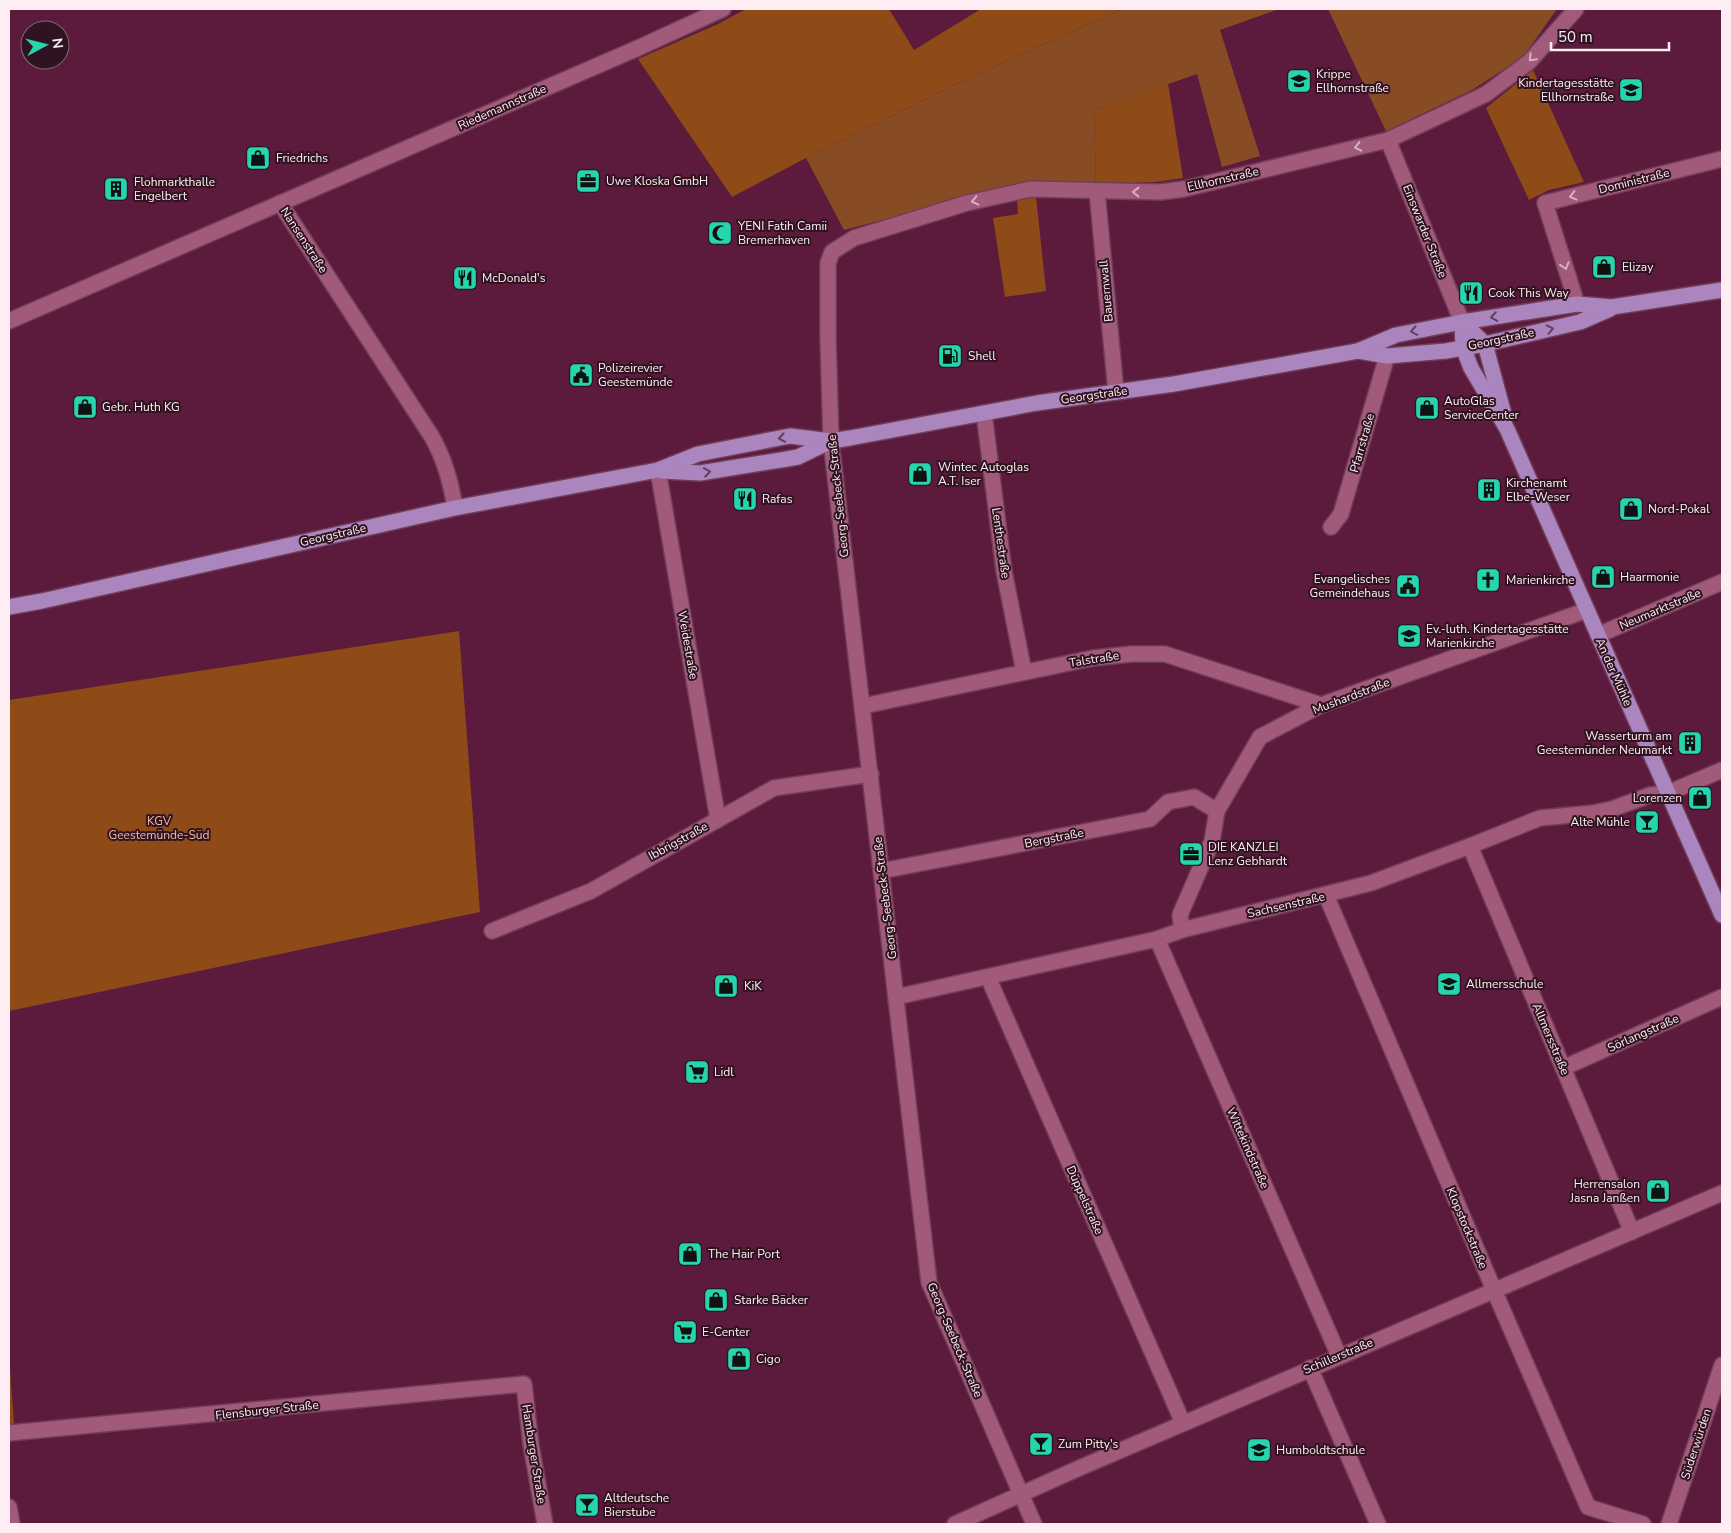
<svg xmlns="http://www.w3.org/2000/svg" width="1731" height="1533" font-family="'Nunito Sans',sans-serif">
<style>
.green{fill:#8e4a17}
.forest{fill:#874c23}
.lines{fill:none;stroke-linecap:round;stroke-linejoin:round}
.minor-casing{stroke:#703e59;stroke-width:18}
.major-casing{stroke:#703e59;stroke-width:18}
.minor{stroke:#a15a7a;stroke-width:15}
.major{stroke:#aa85be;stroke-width:15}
.oneway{stroke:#d9b2c3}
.oneway2{stroke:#614160}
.labels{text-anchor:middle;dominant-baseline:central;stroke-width:4;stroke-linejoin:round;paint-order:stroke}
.poi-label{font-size:12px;fill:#feedf3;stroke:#301321;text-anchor:start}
.street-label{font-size:12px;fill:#feedf3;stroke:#301321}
.park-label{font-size:12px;fill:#f1ba9a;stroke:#301321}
</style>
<rect width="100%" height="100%" fill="#5c1b3c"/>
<!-- green -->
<g class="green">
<polygon points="746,9 889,9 914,50 981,9 1123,9 973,76 806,158 732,197 638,59 718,24"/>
<polygon points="1533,70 1584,182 1549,190 1529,200 1486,108"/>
<polygon points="1168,83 1183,178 1156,182 1096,184 1094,110"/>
<polygon points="1036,196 1046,291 1005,297 993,218 1018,214 1017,199"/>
<polygon points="459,631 480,912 9,1011 9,700"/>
<polygon points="9,1355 14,1424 9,1424"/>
</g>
<!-- forest -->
<g class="forest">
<polygon points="1123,9 1279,9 1220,30 1260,156 1222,167 1197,74 1094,110 1096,184 968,198 844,230 806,158 973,76"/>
<polygon points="1328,9 1557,9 1523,57 1472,90 1386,131"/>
</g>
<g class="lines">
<defs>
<g id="minor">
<polyline points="1388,140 1462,322"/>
<polyline points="1097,191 1116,392"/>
<path d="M280,203L432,437C445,460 451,482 455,508"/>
<polyline points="1577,304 1545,203 1722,159"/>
<polyline points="9,321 638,48 723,9"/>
<polyline points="984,413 1004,571 1024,672"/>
<polyline points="658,470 718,820"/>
<polyline points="1331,527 1341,514 1387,356"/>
<polyline points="1598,635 1722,582"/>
<polyline points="863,706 1093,658 1131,654 1165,654 1321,705"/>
<polyline points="1470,846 1632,1232"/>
<polyline points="881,871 1150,819 1168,802 1194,797 1217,811"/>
<polyline points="1326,895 1494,1290 1588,1507 1643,1524"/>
<polyline points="1182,930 1180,915 1212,841 1217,811 1260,737 1321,705 1587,610"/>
<polyline points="492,931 591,891 774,788 871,774"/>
<polyline points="1157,939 1339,1356"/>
<polyline points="988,977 1183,1423"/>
<polyline points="896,997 1157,939 1182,930 1371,883 1470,846 1540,818 1593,813 1612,809 1650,795 1668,793 1722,770"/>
<polyline points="1563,1068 1722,997"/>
<polyline points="1310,1368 1378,1524"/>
<polyline points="9,1433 524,1384 531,1445 545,1524"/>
<polyline points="9,1507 12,1524"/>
<polyline points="955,1524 1077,1469 1722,1193"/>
<polyline points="1034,1524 929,1282 831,441 828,339 828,263 832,252 854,238 967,203 1031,189 1160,192 1184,189 1388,140 1486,94 1529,62 1576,9"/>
<polyline points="1669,1524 1722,1365"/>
</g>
<g id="major">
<polyline points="1462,322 1463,347 1471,368 1507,429 1722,915"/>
<polyline points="1462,322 1485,344 1505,418"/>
<polyline points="1358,351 1387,356 1446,351 1485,344 1580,322 1610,309"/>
<polyline points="662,471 700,473 787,459 798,457 831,441"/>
<polyline points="9,607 42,601 455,508 658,470 698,454 790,436 831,441 850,438 1037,403 1174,384 1358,351 1396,335 1462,322 1577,304 1612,307 1722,290"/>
</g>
</defs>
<!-- minor casing -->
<use href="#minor" class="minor-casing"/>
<!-- major casing -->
<use href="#major" class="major-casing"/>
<!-- minor -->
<use href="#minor" class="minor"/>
<!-- major -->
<use href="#major" class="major"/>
</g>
<!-- one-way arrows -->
<defs><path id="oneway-chevron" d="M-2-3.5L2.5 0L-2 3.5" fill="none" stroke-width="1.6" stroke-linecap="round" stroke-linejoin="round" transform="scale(1.25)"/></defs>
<g class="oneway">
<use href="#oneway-chevron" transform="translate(1532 58) rotate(135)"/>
<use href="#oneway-chevron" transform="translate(1358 147) rotate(167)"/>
<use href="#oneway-chevron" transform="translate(1136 192) rotate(-179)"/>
<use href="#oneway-chevron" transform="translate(1573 196) rotate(166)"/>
<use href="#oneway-chevron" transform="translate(975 201) rotate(167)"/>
<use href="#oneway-chevron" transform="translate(1565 266) rotate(73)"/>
</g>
<g class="oneway2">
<use href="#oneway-chevron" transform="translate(1494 317) rotate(171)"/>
<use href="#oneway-chevron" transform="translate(1550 329) rotate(-13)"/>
<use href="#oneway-chevron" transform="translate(1414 331) rotate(169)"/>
<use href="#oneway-chevron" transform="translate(782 438) rotate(170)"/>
<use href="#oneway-chevron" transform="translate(707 472) rotate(-8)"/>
</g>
<!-- icons -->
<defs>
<symbol id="school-square" viewBox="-11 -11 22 22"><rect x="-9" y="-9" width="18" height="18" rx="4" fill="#26d5ae" stroke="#301321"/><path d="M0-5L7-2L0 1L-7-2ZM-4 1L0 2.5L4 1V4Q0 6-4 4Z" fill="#111"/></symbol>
<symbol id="shop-square" viewBox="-11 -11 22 22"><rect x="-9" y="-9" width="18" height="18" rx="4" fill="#26d5ae" stroke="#301321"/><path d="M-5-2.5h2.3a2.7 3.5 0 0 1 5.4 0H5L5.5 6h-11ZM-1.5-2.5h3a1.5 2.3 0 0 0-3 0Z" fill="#111"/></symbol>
<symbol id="office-square" viewBox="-11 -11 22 22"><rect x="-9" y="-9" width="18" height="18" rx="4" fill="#26d5ae" stroke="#301321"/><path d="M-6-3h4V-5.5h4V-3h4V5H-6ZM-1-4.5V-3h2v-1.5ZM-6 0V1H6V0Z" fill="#111"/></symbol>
<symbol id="building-square" viewBox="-11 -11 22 22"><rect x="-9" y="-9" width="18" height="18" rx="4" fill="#26d5ae" stroke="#301321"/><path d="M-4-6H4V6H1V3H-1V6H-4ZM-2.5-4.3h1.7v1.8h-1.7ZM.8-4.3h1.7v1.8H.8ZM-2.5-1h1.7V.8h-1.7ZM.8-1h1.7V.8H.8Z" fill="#111"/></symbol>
<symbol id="mosque-square" viewBox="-11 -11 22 22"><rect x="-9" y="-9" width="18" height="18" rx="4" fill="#26d5ae" stroke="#301321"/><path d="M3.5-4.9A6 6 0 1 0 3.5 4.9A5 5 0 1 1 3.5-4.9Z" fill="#111"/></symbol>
<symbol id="restaurant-square" viewBox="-11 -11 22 22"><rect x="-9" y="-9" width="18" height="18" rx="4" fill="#26d5ae" stroke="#301321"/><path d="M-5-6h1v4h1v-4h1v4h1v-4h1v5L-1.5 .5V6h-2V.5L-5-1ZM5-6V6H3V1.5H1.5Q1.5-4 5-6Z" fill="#111"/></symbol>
<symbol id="fuel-square" viewBox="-11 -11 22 22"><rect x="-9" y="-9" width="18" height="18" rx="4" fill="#26d5ae" stroke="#301321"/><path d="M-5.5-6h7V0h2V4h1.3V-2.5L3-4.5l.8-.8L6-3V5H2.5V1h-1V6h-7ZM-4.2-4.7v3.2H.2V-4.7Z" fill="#111"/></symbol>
<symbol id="civic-square" viewBox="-11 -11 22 22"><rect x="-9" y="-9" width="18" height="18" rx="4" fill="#26d5ae" stroke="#301321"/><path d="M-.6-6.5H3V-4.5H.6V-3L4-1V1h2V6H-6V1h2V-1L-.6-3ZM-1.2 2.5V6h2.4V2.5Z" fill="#111"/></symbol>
<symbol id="church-square" viewBox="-11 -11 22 22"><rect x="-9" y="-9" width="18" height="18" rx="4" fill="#26d5ae" stroke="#301321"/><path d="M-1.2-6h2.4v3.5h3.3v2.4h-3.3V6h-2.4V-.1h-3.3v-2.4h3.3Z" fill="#111"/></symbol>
<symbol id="bar-square" viewBox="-11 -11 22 22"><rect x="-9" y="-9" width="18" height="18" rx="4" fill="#26d5ae" stroke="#301321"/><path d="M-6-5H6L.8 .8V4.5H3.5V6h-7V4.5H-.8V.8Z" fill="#111"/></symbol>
<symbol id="supermarket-square" viewBox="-11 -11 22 22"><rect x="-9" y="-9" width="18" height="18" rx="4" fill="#26d5ae" stroke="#301321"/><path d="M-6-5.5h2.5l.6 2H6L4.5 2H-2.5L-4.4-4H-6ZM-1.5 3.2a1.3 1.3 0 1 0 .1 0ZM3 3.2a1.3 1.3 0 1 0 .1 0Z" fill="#111"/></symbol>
</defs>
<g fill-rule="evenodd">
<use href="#school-square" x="1285" y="67" width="28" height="28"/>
<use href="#school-square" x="1617" y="76" width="28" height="28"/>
<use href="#shop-square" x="244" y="144" width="28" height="28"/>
<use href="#office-square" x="574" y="167" width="28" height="28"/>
<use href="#building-square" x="102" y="175" width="28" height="28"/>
<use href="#mosque-square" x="706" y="219" width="28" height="28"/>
<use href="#shop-square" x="1590" y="253" width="28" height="28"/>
<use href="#restaurant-square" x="451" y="264" width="28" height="28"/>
<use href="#restaurant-square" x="1457" y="279" width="28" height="28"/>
<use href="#fuel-square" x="936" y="342" width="28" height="28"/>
<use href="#civic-square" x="567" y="361" width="28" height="28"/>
<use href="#shop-square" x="71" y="393" width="28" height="28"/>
<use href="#shop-square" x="1413" y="394" width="28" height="28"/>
<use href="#shop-square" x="906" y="460" width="28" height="28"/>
<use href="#building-square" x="1475" y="476" width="28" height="28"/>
<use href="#restaurant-square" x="731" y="485" width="28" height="28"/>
<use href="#shop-square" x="1617" y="495" width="28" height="28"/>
<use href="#shop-square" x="1589" y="563" width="28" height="28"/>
<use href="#church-square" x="1474" y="566" width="28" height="28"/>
<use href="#civic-square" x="1394" y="572" width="28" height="28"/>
<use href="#school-square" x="1395" y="622" width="28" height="28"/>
<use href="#building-square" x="1676" y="729" width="28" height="28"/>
<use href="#shop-square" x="1686" y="784" width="28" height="28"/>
<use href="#bar-square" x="1633" y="808" width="28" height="28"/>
<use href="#office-square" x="1177" y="840" width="28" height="28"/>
<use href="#school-square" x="1435" y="970" width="28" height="28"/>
<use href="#shop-square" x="712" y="972" width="28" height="28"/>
<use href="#supermarket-square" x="683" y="1058" width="28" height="28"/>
<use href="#shop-square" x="1644" y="1177" width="28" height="28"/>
<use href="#shop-square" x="676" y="1240" width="28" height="28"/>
<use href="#shop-square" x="702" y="1286" width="28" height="28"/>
<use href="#supermarket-square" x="671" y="1318" width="28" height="28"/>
<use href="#shop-square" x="725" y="1345" width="28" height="28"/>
<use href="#bar-square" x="1027" y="1430" width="28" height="28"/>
<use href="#school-square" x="1245" y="1436" width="28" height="28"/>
<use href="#bar-square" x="573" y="1491" width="28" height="28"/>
</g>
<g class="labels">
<!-- poi labels -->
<g class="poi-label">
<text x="1316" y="74">Krippe<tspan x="1316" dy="14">Ellhornstraße</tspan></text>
<text x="1614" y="83" text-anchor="end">Kindertagesstätte<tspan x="1614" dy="14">Ellhornstraße</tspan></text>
<text x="276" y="158">Friedrichs</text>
<text x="606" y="181">Uwe Kloska GmbH</text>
<text x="134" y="182">Flohmarkthalle<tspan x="134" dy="14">Engelbert</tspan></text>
<text x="738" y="226">YENI Fatih Camii<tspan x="738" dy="14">Bremerhaven</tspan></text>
<text x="1622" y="267">Elizay</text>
<text x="482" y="278">McDonald's</text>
<text x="1488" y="293">Cook This Way</text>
<text x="968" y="356">Shell</text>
<text x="598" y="368">Polizeirevier<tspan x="598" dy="14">Geestemünde</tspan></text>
<text x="1444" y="401">AutoGlas<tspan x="1444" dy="14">ServiceCenter</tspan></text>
<text x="102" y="407">Gebr. Huth KG</text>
<text x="938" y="467">Wintec Autoglas<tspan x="938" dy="14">A.T. Iser</tspan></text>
<text x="1506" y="483">Kirchenamt<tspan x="1506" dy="14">Elbe-Weser</tspan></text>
<text x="762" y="499">Rafas</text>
<text x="1648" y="509">Nord-Pokal</text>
<text x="1620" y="577">Haarmonie</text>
<text x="1390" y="579" text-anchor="end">Evangelisches<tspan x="1390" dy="14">Gemeindehaus</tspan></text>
<text x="1506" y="580">Marienkirche</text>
<text x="1426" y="629">Ev.-luth. Kindertagesstätte<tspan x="1426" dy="14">Marienkirche</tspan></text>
<text x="1672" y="736" text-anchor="end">Wasserturm am<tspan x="1672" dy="14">Geestemünder Neumarkt</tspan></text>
<text x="1682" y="798" text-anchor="end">Lorenzen</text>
<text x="1630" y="822" text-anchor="end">Alte Mühle</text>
<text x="1208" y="847">DIE KANZLEI<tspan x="1208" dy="14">Lenz Gebhardt</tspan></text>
<text x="1466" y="984">Allmersschule</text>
<text x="744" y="986">KiK</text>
<text x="714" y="1072">Lidl</text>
<text x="1640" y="1184" text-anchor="end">Herrensalon<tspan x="1640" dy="14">Jasna Janßen</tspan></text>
<text x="708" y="1254">The Hair Port</text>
<text x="734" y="1300">Starke Bäcker</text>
<text x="702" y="1332">E-Center</text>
<text x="756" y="1359">Cigo</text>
<text x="1058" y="1444">Zum Pitty's</text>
<text x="1276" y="1450">Humboldtschule</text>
<text x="604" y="1498">Altdeutsche<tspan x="604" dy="14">Bierstube</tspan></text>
</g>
<!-- street labels -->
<g class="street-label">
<text transform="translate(502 107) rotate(-24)">Riedemannstraße</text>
<text transform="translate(1223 179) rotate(-13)">Ellhornstraße</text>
<text transform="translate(1634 181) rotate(-14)">Doministraße</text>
<text transform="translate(1425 231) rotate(68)">Einswarder Straße</text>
<text transform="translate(304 240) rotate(57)">Nansenstraße</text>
<text transform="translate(1106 291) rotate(-95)">Bauernwall</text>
<text transform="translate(1501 339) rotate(-12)">Georgstraße</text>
<text transform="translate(1094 395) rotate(-8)">Georgstraße</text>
<text transform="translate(1362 443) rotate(-74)">Pfarrstraße</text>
<text transform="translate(838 496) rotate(-96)">Georg-Seebeck-Straße</text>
<text transform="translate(333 535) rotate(-13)">Georgstraße</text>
<text transform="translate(1001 543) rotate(82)">Lenthestraße</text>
<text transform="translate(1660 609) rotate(-23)">Neumarktstraße</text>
<text transform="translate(688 645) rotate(80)">Weidestraße</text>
<text transform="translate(1094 659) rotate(-9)">Talstraße</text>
<text transform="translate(1614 672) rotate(66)">An der Mühle</text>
<text transform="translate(1351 696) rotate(-21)">Mushardstraße</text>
<text transform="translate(1054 838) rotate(-11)">Bergstraße</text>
<text transform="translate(678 841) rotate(-29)">Ibbrigstraße</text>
<text transform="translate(885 898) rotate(-97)">Georg-Seebeck-Straße</text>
<text transform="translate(1286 905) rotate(-13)">Sachsenstraße</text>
<text transform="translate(1643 1033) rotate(-24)">Sörlangstraße</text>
<text transform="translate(1551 1039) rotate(67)">Allmersstraße</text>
<text transform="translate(1248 1148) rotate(66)">Wittekindstraße</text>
<text transform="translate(1085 1200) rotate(66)">Düppelstraße</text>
<text transform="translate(1467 1228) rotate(67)">Klopstockstraße</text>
<text transform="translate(955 1340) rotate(67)">Georg-Seebeck-Straße</text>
<text transform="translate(1338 1356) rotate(-23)">Schillerstraße</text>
<text transform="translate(267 1410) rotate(-6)">Flensburger Straße</text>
<text transform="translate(1696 1444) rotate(-72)">Süderwürden</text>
<text transform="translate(534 1454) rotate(81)">Hamburger Straße</text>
</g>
<!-- park labels -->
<g class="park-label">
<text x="159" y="821">KGV<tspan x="159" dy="14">Geestemünde-Süd</tspan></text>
</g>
</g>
<!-- border -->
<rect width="1731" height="1533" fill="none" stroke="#feedf3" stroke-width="20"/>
<!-- north arrow -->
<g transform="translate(45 45) rotate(83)"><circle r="24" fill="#301321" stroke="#826a75"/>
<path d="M0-4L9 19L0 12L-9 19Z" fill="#26d5ae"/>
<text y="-8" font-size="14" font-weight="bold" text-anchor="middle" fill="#feedf3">N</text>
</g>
<!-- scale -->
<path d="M1551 42v8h118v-8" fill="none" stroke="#feedf3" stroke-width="2.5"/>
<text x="1558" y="42" font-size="15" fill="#feedf3" stroke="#301321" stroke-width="4" paint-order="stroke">50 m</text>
</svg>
